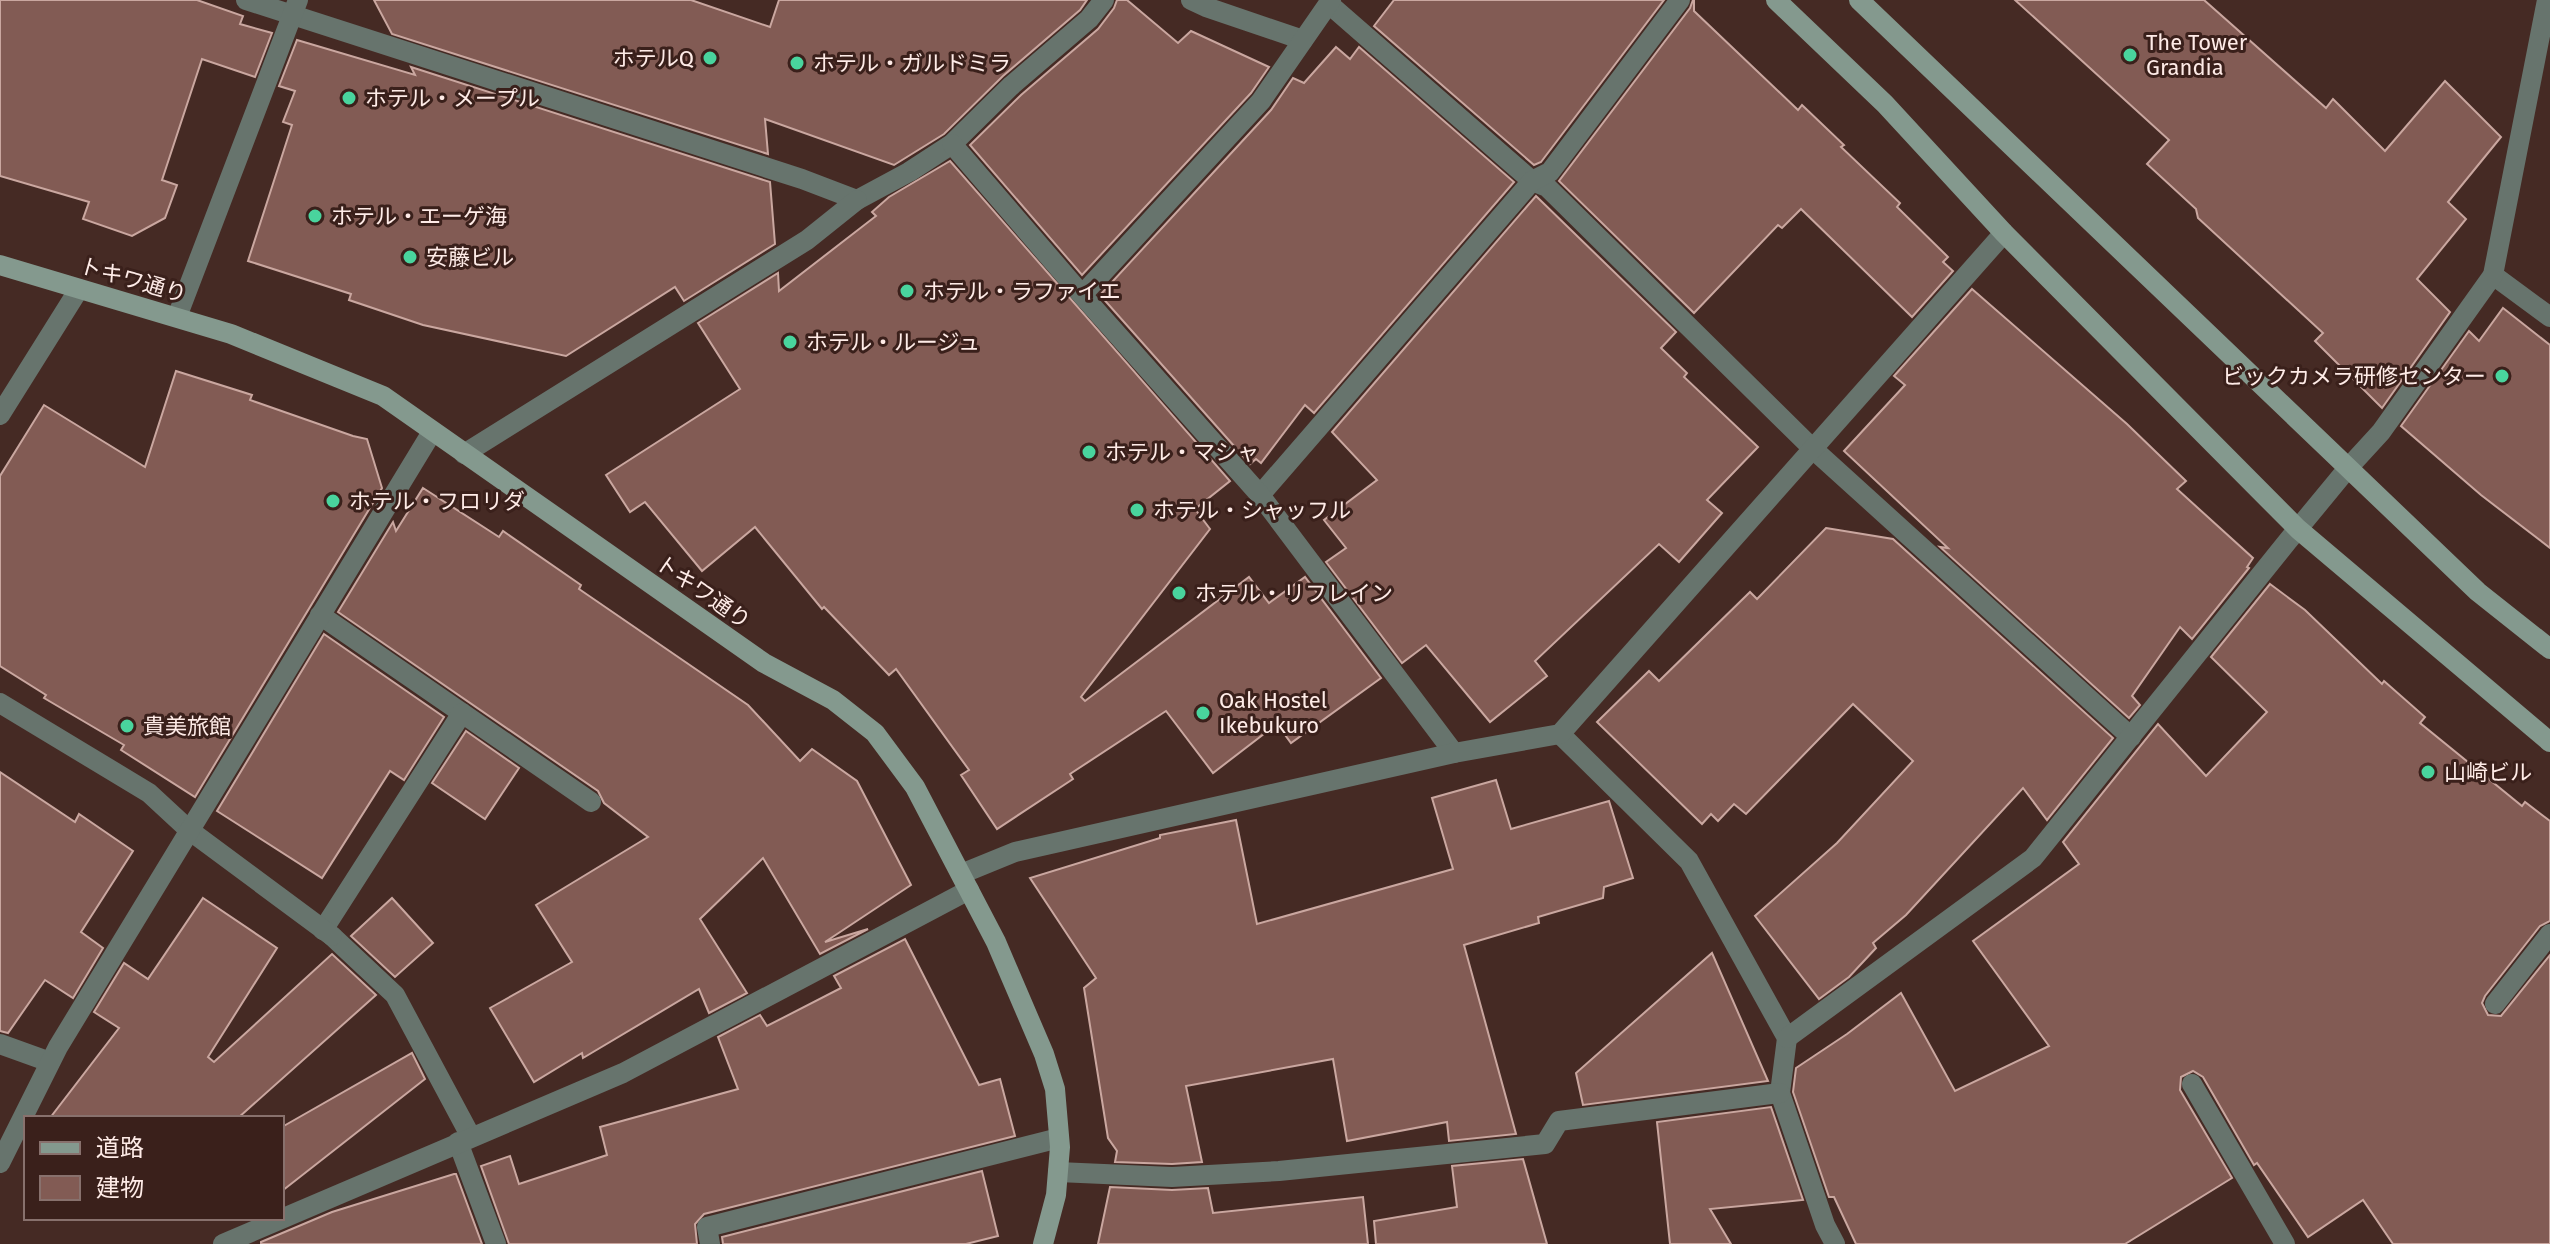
<svg xmlns="http://www.w3.org/2000/svg" width="2550" height="1244" font-family="'Fira Sans','Noto Sans JP',sans-serif">
<style>
.building{fill:#825b54;stroke:#caa7a0;stroke-width:2}
.lines{fill:none;stroke-linecap:round;stroke-linejoin:round}
.lane{stroke:#67746d;stroke-width:20}
.street{stroke:#67746d;stroke-width:20}
.secondary{stroke:#84998e;stroke-width:20}
.poi-dot{fill:#49d49d;stroke:#3a201b;stroke-width:3}
.labels{text-anchor:middle;dominant-baseline:central;stroke-width:6;stroke-linejoin:round;paint-order:stroke}
.poi-label{font-size:22px;fill:#feebe7;stroke:#3a201b;text-anchor:start}
.street-label{font-size:22px;fill:#feebe7;stroke:#3a201b}
</style>
<rect width="100%" height="100%" fill="#452a24"/>
<!-- building -->
<g class="building">
<polygon points="0,0 197,0 243,16 240,24 272,33 255,77 202,59 162,180 177,185 165,218 132,236 83,219 89,202 0,176"/>
<polygon points="374,0 691,0 770,27 779,0 1087,0 1080,10 1003,76 944,134 894,165 765,119 768,154 392,34"/>
<polygon points="1117,0 1127,0 1178,43 1191,31 1269,67 1251,93 1082,275 970,145 1021,95 1098,29 1114,8"/>
<polygon points="1394,0 1664,0 1541,162 1534,165 1374,26"/>
<polygon points="1693,0 1694,0 1694,11 1798,110 1802,105 1844,145 1841,147 1900,203 1897,207 1948,257 1943,262 1953,271 1912,317 1801,209 1782,228 1778,225 1694,313 1559,181 1690,8"/>
<polygon points="2015,0 2204,0 2326,108 2333,99 2385,151 2445,81 2501,137 2448,202 2466,219 2417,279 2450,312 2382,408 2315,341 2323,333 2198,218 2196,209 2147,164 2169,140"/>
<polygon points="297,40 415,75 411,67 770,182 775,244 684,301 675,287 566,356 423,325 349,300 351,294 248,261 292,125 283,122 295,91 279,86"/>
<polygon points="1336,47 1350,59 1359,47 1514,182 1314,413 1305,405 1261,463 1256,459 1250,464 1100,295 1271,110 1293,78 1304,83"/>
<polygon points="950,161 1230,481 1195,509 1210,529 1081,697 1085,701 1249,577 1269,603 1305,577 1381,678 1291,743 1277,724 1213,773 1166,711 1070,774 1073,779 997,829 961,775 969,770 896,669 889,675 824,607 822,609 755,527 702,571 645,502 630,512 606,475 740,389 698,323 778,273 779,291 876,216 872,212 889,197"/>
<polygon points="1536,196 1676,332 1661,348 1687,373 1684,377 1758,447 1707,500 1722,513 1679,562 1659,544 1535,661 1547,676 1490,722 1426,645 1402,663 1326,562 1346,548 1324,520 1377,480 1332,432"/>
<polygon points="1972,289 2127,424 2186,481 2177,489 2253,558 2247,567 2249,568 2192,639 2180,627 2132,696 2140,705 2129,718 1940,547 1948,548 1844,451 1905,385 1894,376"/>
<polygon points="2503,308 2550,345 2550,548 2481,495 2401,426 2469,331 2479,341"/>
<polygon points="176,371 252,395 250,400 353,436 367,439 382,488 195,797 121,750 124,745 44,698 46,695 0,666 0,476 44,405 145,467"/>
<polygon points="423,488 499,537 503,531 581,585 579,589 748,705 800,761 812,749 857,781 911,885 825,942 868,929 820,954 763,858 700,919 747,993 709,1013 699,989 583,1058 582,1053 534,1082 490,1008 572,962 536,905 648,837 604,803 598,791 338,612 393,522 396,531"/>
<polygon points="1826,528 1893,539 2113,738 2047,820 2023,788 1906,915 1873,943 1876,948 1849,977 1819,999 1755,916 1837,843 1913,761 1853,704 1746,814 1734,804 1718,821 1711,814 1702,824 1597,722 1649,671 1659,681 1750,592 1757,599"/>
<polygon points="2270,584 2305,610 2382,684 2384,681 2425,717 2420,723 2522,806 2525,802 2550,821 2550,921 2540,926 2485,996 2482,1003 2488,1015 2501,1016 2550,955 2550,1244 2393,1244 2363,1200 2308,1237 2257,1163 2254,1165 2203,1077 2193,1071 2181,1077 2180,1090 2232,1178 2125,1244 1856,1244 1834,1197 1829,1197 1793,1092 1796,1068 1847,1034 1901,993 1955,1091 2049,1046 1973,941 2079,864 2063,842 2158,724 2206,776 2267,712 2211,657"/>
<polygon points="324,634 444,717 404,780 390,771 322,878 217,811"/>
<polygon points="466,731 519,768 485,819 432,783"/>
<polygon points="0,772 75,822 79,814 133,851 81,932 103,948 73,998 45,980 8,1033 0,1031"/>
<polygon points="1496,780 1511,829 1609,801 1633,878 1604,887 1603,898 1538,917 1539,923 1464,945 1516,1134 1449,1141 1447,1122 1347,1141 1333,1059 1186,1086 1202,1162 1172,1164 1115,1162 1117,1151 1108,1138 1084,988 1096,978 1030,878 1160,838 1160,835 1236,820 1257,924 1453,869 1432,798"/>
<polygon points="203,898 277,948 208,1057 214,1062 332,954 376,995 238,1118 50,1118 119,1028 94,1012 124,963 148,979"/>
<polygon points="392,898 433,943 395,977 351,936"/>
<polygon points="905,939 979,1085 1000,1079 1015,1136 704,1214 695,1224 697,1244 509,1244 481,1166 510,1156 519,1184 607,1155 600,1127 738,1089 718,1037 760,1015 767,1026 841,988 834,976"/>
<polygon points="1712,953 1768,1081 1583,1105 1576,1073"/>
<polygon points="412,1053 425,1079 282,1191 282,1127"/>
<polygon points="1771,1107 1803,1200 1710,1209 1731,1244 1670,1244 1657,1122"/>
<polygon points="1523,1159 1547,1244 1376,1244 1374,1221 1457,1207 1452,1166"/>
<polygon points="982,1171 998,1236 966,1244 723,1244 722,1237"/>
<polygon points="454,1174 456,1174 482,1244 261,1244 261,1242 332,1212"/>
<polygon points="1110,1187 1172,1190 1208,1188 1213,1213 1363,1197 1368,1244 1098,1244"/>
</g>
<g class="lines">
<!-- lane -->
<g class="lane">
<polyline points="1329,4 1532,181 1547,187 1813,449 2131,737"/>
<polyline points="2493,275 2550,317"/>
<polyline points="1260,495 1532,181 1550,172 1680,0"/>
<polyline points="320,615 591,802"/>
<polyline points="323,930 462,713"/>
<polyline points="332,936 395,995 471,1137"/>
<polyline points="2192,1084 2285,1244"/>
<polyline points="458,1142 496,1244"/>
<polyline points="710,1244 707,1227 1059,1138"/>
</g>
<!-- street -->
<g class="street">
<polyline points="246,0 802,179 857,200 909,172 952,144 1012,85 1089,19 1104,0"/>
<polyline points="1191,0 1206,7 1303,40"/>
<polyline points="952,144 1082,295 1260,495 1454,753"/>
<polyline points="1082,295 1261,101 1331,0"/>
<polyline points="177,317 298,0"/>
<polyline points="0,415 79,289"/>
<polyline points="464,454 807,240 857,200"/>
<polyline points="0,703 149,793 189,830 332,936"/>
<polyline points="1560,734 1689,861 1787,1038 1780,1093 1825,1225 1835,1244"/>
<polyline points="961,874 1015,852 1454,753 1560,734 2004,233"/>
<polyline points="2495,1004 2550,934"/>
<polyline points="1787,1038 2033,858 2287,542 2348,468 2381,432 2493,275 2547,0"/>
<polyline points="0,1044 50,1062"/>
<polyline points="0,1163 58,1047 432,432"/>
<polyline points="1058,1172 1172,1177 1279,1171 1545,1144 1559,1121 1780,1093"/>
<polyline points="223,1244 623,1073 969,890"/>
</g>
<!-- secondary -->
<g class="secondary">
<polyline points="1776,0 1885,104 2004,233 2298,529 2550,742"/>
<polyline points="1859,0 2478,592 2550,649"/>
<polyline points="0,265 231,334 383,396 764,663 833,700 875,733 915,787 996,942 1044,1054 1055,1089 1060,1147 1056,1195 1043,1244"/>
</g>
</g>
<!-- markers -->
<g class="poi-dot">
<circle cx="2130" cy="55" r="8"/>
<circle cx="710" cy="58" r="8"/>
<circle cx="797" cy="63" r="8"/>
<circle cx="349" cy="98" r="8"/>
<circle cx="315" cy="216" r="8"/>
<circle cx="410" cy="257" r="8"/>
<circle cx="907" cy="291" r="8"/>
<circle cx="790" cy="342" r="8"/>
<circle cx="2502" cy="376" r="8"/>
<circle cx="1089" cy="452" r="8"/>
<circle cx="333" cy="501" r="8"/>
<circle cx="1137" cy="510" r="8"/>
<circle cx="1179" cy="593" r="8"/>
<circle cx="1203" cy="713" r="8"/>
<circle cx="127" cy="726" r="8"/>
<circle cx="2428" cy="772" r="8"/>
</g>
<g class="labels">
<!-- poi labels -->
<g class="poi-label">
<text x="2146" y="42">The Tower<tspan x="2146" dy="25">Grandia</tspan></text>
<text x="694" y="58" text-anchor="end">ホテルQ</text>
<text x="813" y="63">ホテル・ガルドミラ</text>
<text x="365" y="98">ホテル・メープル</text>
<text x="331" y="216">ホテル・エーゲ海</text>
<text x="426" y="257">安藤ビル</text>
<text x="923" y="291">ホテル・ラファイエ</text>
<text x="806" y="342">ホテル・ルージュ</text>
<text x="2486" y="376" text-anchor="end">ビックカメラ研修センター</text>
<text x="1105" y="452">ホテル・マシャ</text>
<text x="349" y="501">ホテル・フロリダ</text>
<text x="1153" y="510">ホテル・シャッフル</text>
<text x="1195" y="593">ホテル・リフレイン</text>
<text x="1219" y="700">Oak Hostel<tspan x="1219" dy="25">Ikebukuro</tspan></text>
<text x="143" y="726">貴美旅館</text>
<text x="2444" y="772">山崎ビル</text>
</g>
<!-- street labels -->
<g class="street-label">
<text transform="translate(133 280) rotate(16)">トキワ通り</text>
<text transform="translate(703 592) rotate(35)">トキワ通り</text>
</g>
</g>
<!-- legend -->
<rect x="24" y="1116" width="260" height="104" fill="#3a201b" stroke="#88716d" stroke-width="2"/>
<rect x="40" y="1142" width="40" height="12" fill="#84998e" stroke="#88716d" stroke-width="2"/>
<text x="96" y="1156" font-size="24" fill="#feebe7">道路</text>
<rect x="40" y="1176" width="40" height="24" fill="#825b54" stroke="#88716d" stroke-width="2"/>
<text x="96" y="1196" font-size="24" fill="#feebe7">建物</text>
</svg>
